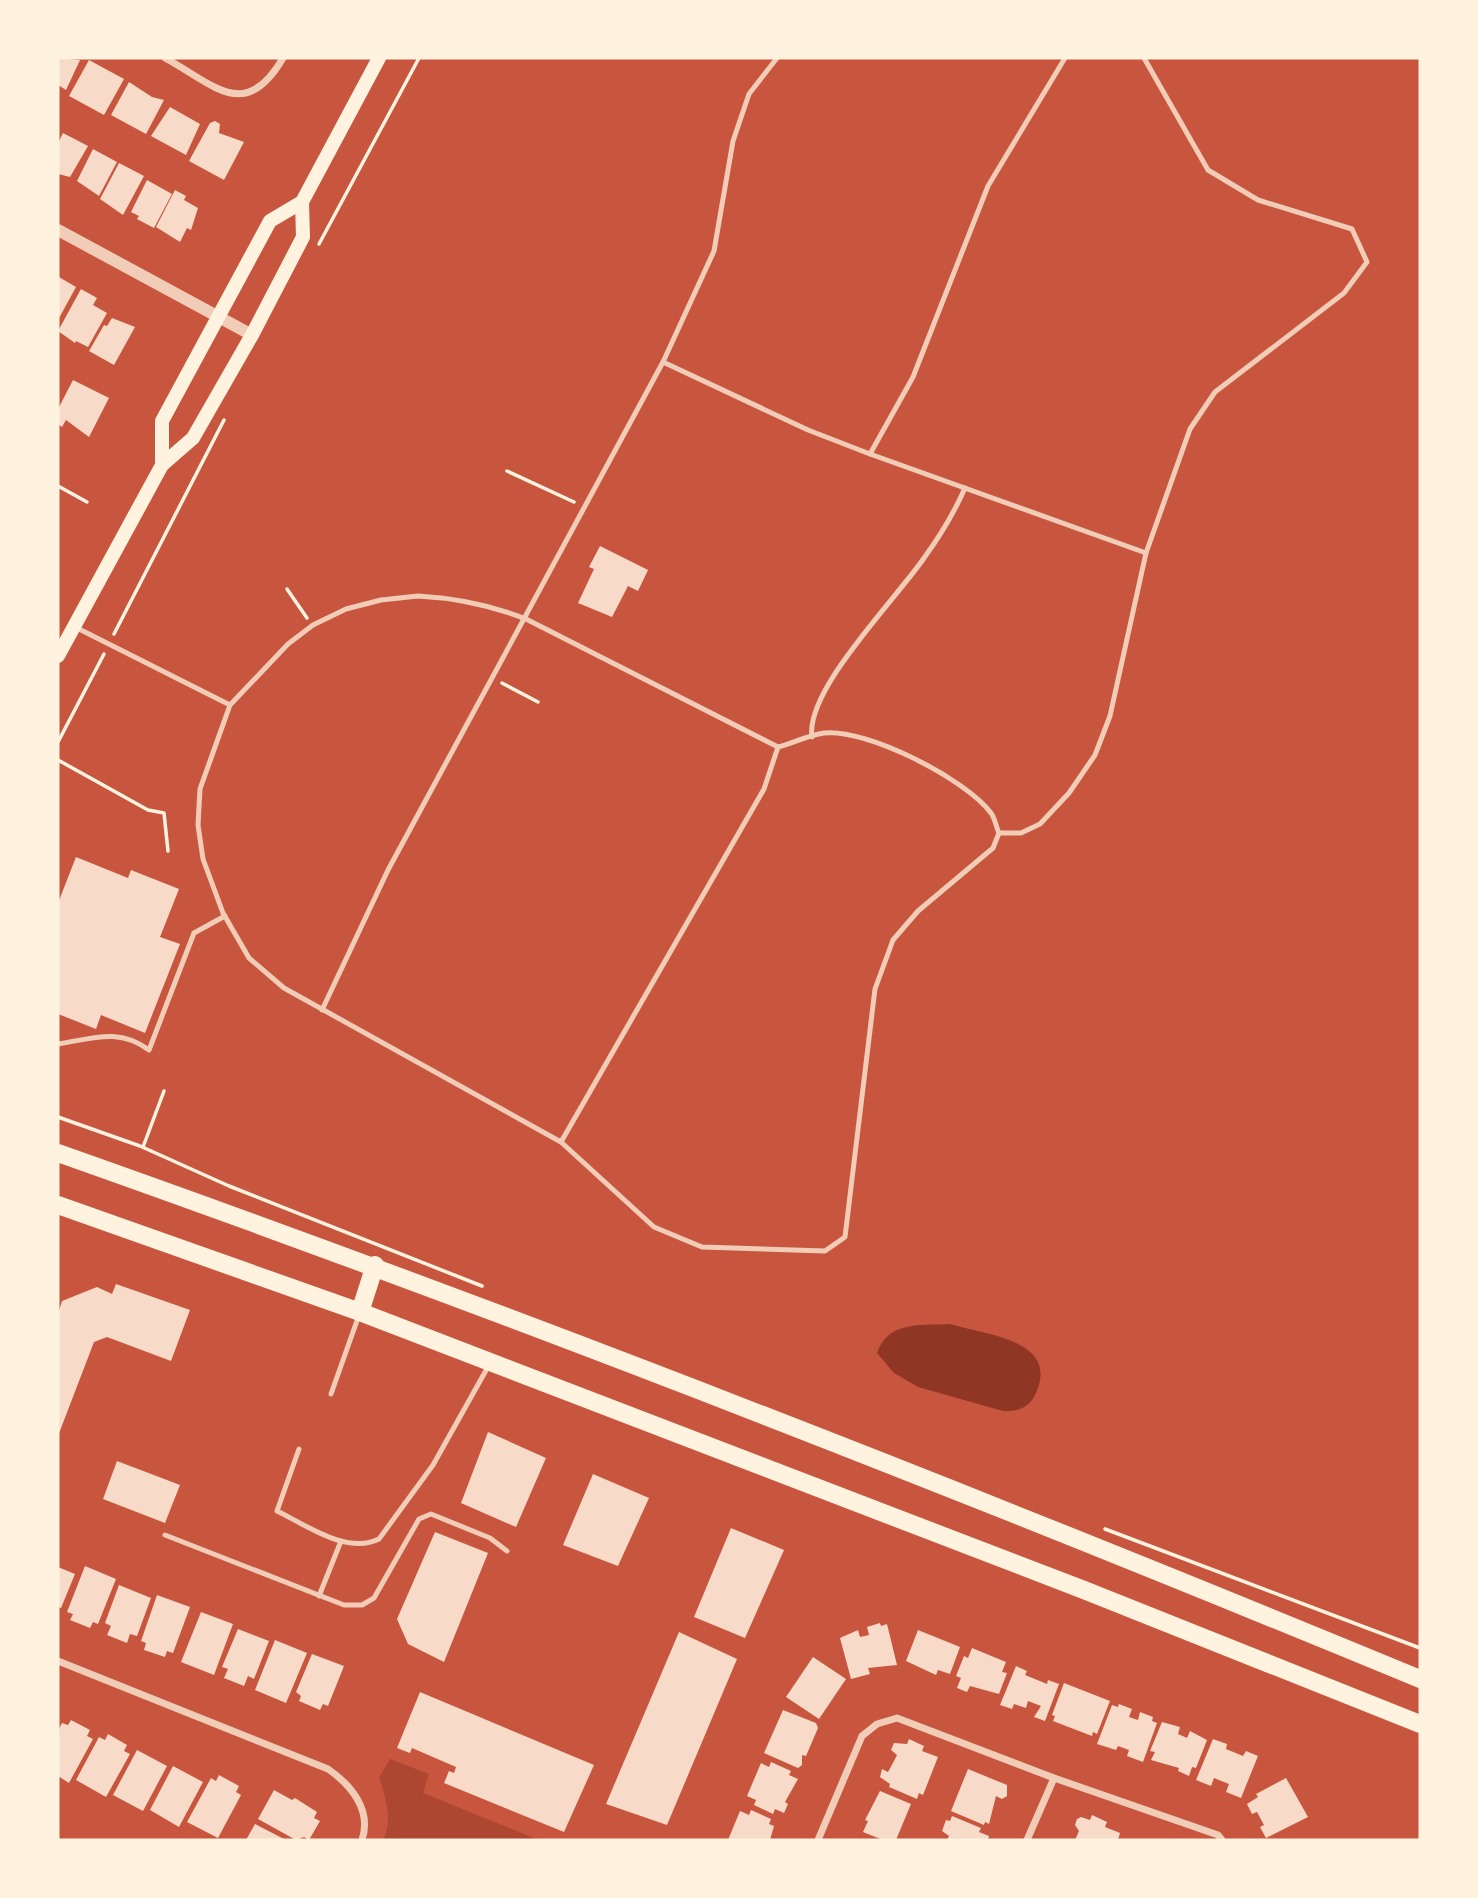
<svg xmlns="http://www.w3.org/2000/svg" width="1478" height="1898" font-family="Rubik,sans-serif">
<style>
.green{fill:#ae4732}
.water{fill:#8f3625}
.building{fill:#f7dbc8}
.lines{fill:none;stroke-linecap:round;stroke-linejoin:round}
.path{stroke:#fff3e0;stroke-width:3.5}
.service{stroke:#f1ccb7;stroke-width:5}
.minor{stroke:#f1ccb7;stroke-width:7}
.tertiary{stroke:#f1ccb7;stroke-width:12}
.secondary{stroke:#fff3e0;stroke-width:14}
.primary{stroke:#fff3e0;stroke-width:18}
</style>
<rect width="100%" height="100%" fill="#c8553d"/>
<!-- green -->
<path class="green" d="M390,1759L429,1774L423,1793L539,1840H383C393,1822 386,1797 379,1778Z"/>
<!-- water -->
<path class="water" d="M950,1324C984,1335 1062,1339 1035,1395C1029,1408 1016,1412 1003,1411L918,1387L894,1373L877,1353C889,1320 920,1326 950,1324Z"/>
<!-- building -->
<g class="building">
<polygon points="58,58 80,60 66,90 58,85"/>
<polygon points="89,60 124,79 104,115 69,96"/>
<polygon points="129,82 152,97 164,100 146,134 111,115"/>
<polygon points="170,107 200,124 186,155 151,136"/>
<polygon points="215,121 220,124 219,133 244,142 224,180 189,161 210,123"/>
<polygon points="63,133 88,146 70,177 58,174 58,143"/>
<polygon points="93,149 117,162 99,196 77,181"/>
<polygon points="119,163 144,176 123,215 100,199"/>
<polygon points="147,180 172,194 154,228 137,219 139,216 131,212"/>
<polygon points="175,190 186,196 184,200 198,208 191,230 187,228 180,242 156,227"/>
<polygon points="59,277 76,287 58,320 58,280"/>
<polygon points="81,289 97,298 93,305 107,313 88,347 76,341 75,343 58,331"/>
<polygon points="112,318 135,327 114,365 89,351 104,325 107,326"/>
<polygon points="73,380 109,398 89,437 66,420 62,427 58,424 58,409"/>
<polygon points="600,546 648,570 638,591 628,586 612,617 578,603 594,569 589,567"/>
<polygon points="76,857 128,878 131,870 179,889 160,937 180,944 145,1033 101,1015 96,1029 58,1014 58,903"/>
<polygon points="116,1284 190,1310 171,1361 107,1337 94,1342 58,1436 58,1314 62,1301 97,1287 112,1294"/>
<polygon points="488,1432 546,1458 516,1527 461,1503"/>
<polygon points="117,1461 180,1485 165,1523 103,1499"/>
<polygon points="593,1474 649,1498 618,1566 563,1545"/>
<polygon points="731,1528 784,1550 745,1638 694,1617"/>
<polygon points="435,1532 488,1553 444,1662 408,1644 397,1619"/>
<polygon points="85,1566 116,1579 98,1624 93,1622 90,1628 70,1620 73,1614 67,1612"/>
<polygon points="58,1567 75,1574 61,1608 58,1607"/>
<polygon points="119,1585 151,1598 137,1636 130,1634 127,1643 107,1635 111,1626 105,1623"/>
<polygon points="157,1595 190,1607 173,1653 167,1651 165,1657 144,1650 146,1643 141,1641"/>
<polygon points="201,1612 233,1624 214,1675 181,1662"/>
<polygon points="880,1623 881,1626 887,1624 897,1665 868,1668 870,1674 851,1679 840,1638 858,1630 860,1637 869,1635 867,1627"/>
<polygon points="238,1629 269,1641 254,1679 248,1676 244,1686 224,1678 228,1669 222,1667"/>
<polygon points="918,1630 960,1647 950,1674 938,1670 936,1675 906,1661"/>
<polygon points="679,1632 737,1659 667,1825 606,1804"/>
<polygon points="275,1640 307,1653 286,1703 255,1690"/>
<polygon points="972,1648 1006,1662 1002,1672 1007,1673 999,1694 970,1686 967,1692 957,1688 961,1678 956,1676 964,1656 968,1658"/>
<polygon points="312,1654 344,1666 328,1706 323,1704 320,1710 299,1701 301,1696 296,1692"/>
<polygon points="813,1657 846,1679 819,1719 786,1697"/>
<polygon points="1016,1666 1027,1671 1025,1675 1047,1684 1048,1680 1059,1684 1045,1721 1034,1717 1041,1706 1028,1701 1026,1708 1014,1704 1012,1709 1000,1705"/>
<polygon points="1064,1683 1110,1701 1097,1734 1093,1732 1092,1736 1053,1721 1055,1716 1052,1715"/>
<polygon points="420,1692 594,1765 564,1832 444,1783 449,1771 454,1773 456,1767 412,1748 410,1753 397,1748"/>
<polygon points="1119,1704 1132,1709 1129,1717 1138,1720 1140,1712 1153,1717 1152,1721 1157,1723 1143,1762 1127,1756 1129,1750 1118,1746 1116,1750 1097,1744 1112,1705 1118,1707"/>
<polygon points="783,1710 816,1723 818,1728 806,1756 802,1755 802,1765 798,1768 764,1753"/>
<polygon points="71,1720 90,1730 87,1736 93,1739 69,1783 58,1776 58,1731 62,1723 68,1725"/>
<polygon points="1162,1722 1180,1727 1178,1734 1187,1738 1190,1731 1207,1740 1196,1768 1192,1767 1189,1776 1178,1771 1179,1768 1151,1760 1155,1752 1150,1751"/>
<polygon points="108,1734 127,1745 124,1751 130,1754 106,1797 76,1780 99,1737 105,1740"/>
<polygon points="909,1739 924,1746 922,1751 938,1757 923,1795 919,1793 917,1799 889,1787 890,1784 880,1777 882,1769 888,1772 894,1761 897,1755 891,1750 894,1743 907,1744"/>
<polygon points="1213,1739 1227,1744 1226,1749 1243,1756 1246,1751 1258,1756 1241,1798 1226,1792 1229,1784 1214,1778 1211,1786 1196,1780"/>
<polygon points="137,1750 167,1766 143,1811 113,1795"/>
<polygon points="771,1762 791,1771 789,1775 798,1779 785,1802 788,1804 784,1813 775,1809 773,1814 754,1805 756,1800 747,1796 761,1763 769,1767"/>
<polygon points="173,1766 203,1782 179,1827 150,1810"/>
<polygon points="968,1769 1007,1785 1007,1796 1002,1799 996,1796 989,1824 985,1822 984,1825 951,1811"/>
<polygon points="219,1775 239,1786 236,1792 241,1795 218,1838 187,1822 211,1778 216,1781"/>
<polygon points="1286,1778 1308,1817 1266,1838 1260,1827 1264,1825 1257,1812 1252,1814 1247,1804 1258,1797 1256,1794"/>
<polygon points="274,1790 292,1800 295,1798 317,1812 314,1818 320,1821 309,1840 304,1837 296,1840 258,1819"/>
<polygon points="880,1791 911,1804 896,1840 883,1840 863,1832 868,1821 865,1820"/>
<polygon points="751,1810 771,1819 769,1824 774,1826 770,1840 728,1840 740,1811 749,1815"/>
<polygon points="1092,1815 1107,1822 1105,1827 1120,1833 1118,1840 1075,1840 1079,1831 1075,1825 1077,1819 1081,1817 1090,1820"/>
<polygon points="952,1816 981,1828 979,1832 989,1836 988,1840 947,1840 949,1836 942,1831 946,1820 950,1821"/>
<polygon points="255,1824 286,1840 246,1840"/>
</g>
<g class="lines">
<!-- path -->
<g class="path">
<polyline points="319,244 419,58"/>
<polyline points="507,471 574,502"/>
<polyline points="58,486 87,502"/>
<polyline points="287,589 307,618"/>
<polyline points="114,634 224,420"/>
<polyline points="502,683 538,702"/>
<polyline points="58,742 104,654"/>
<polyline points="58,760 148,810 164,813 168,851"/>
<polyline points="58,1117 140,1146 229,1186 482,1286"/>
<polyline points="143,1147 164,1091"/>
<polyline points="1105,1529 1420,1648"/>
</g>
<!-- service -->
<g class="service">
<polyline points="663,362 714,251 733,141 749,94 777,58"/>
<polyline points="870,454 1146,553"/>
<path d="M418,596C457,598 490,605 526,619L778,747C793,743 809,735 824,733C866,728 966,779 991,813C995,818 996,827 999,833L993,848L918,911L893,940L875,989L845,1237L825,1251L702,1247L654,1227L561,1142L284,988L249,958L223,913L203,859L198,825L200,789L230,705L288,644L313,625L346,609L381,600Z"/>
<polyline points="77,628 230,705"/>
<path d="M812,737C805,690 897,598 924,558C940,536 954,513 965,488"/>
<polyline points="999,833 1021,833 1040,824 1069,793 1095,755 1110,716 1146,553 1190,429 1215,392 1344,293 1367,262 1352,229 1258,200 1208,170 1144,58"/>
<polyline points="322,1010 388,870 663,362 808,430 870,454 913,377 988,186 1065,58"/>
<path d="M58,1044C92,1039 118,1027 149,1050L194,933L225,916"/>
<polyline points="561,1142 764,789 778,747"/>
<polyline points="331,1394 359,1315"/>
<path d="M299,1449L277,1511C306,1525 347,1555 379,1539L433,1465L489,1365"/>
<polyline points="165,1535 344,1605 362,1605 374,1598 419,1519 431,1514 490,1538 507,1551"/>
<polyline points="319,1596 341,1541"/>
</g>
<!-- minor -->
<g class="minor">
<path d="M165,58C215,85 245,123 283,58"/>
<path d="M58,1661L328,1769C351,1785 372,1810 362,1840"/>
<polyline points="818,1840 862,1736 877,1724 897,1718 1054,1778 1218,1835 1222,1840"/>
<polyline points="1027,1840 1054,1778"/>
</g>
<!-- tertiary -->
<polyline class="tertiary" points="58,230 252,335"/>
<!-- secondary -->
<g class="secondary">
<polyline points="162,465 162,421 270,221 302,202"/>
<polyline points="58,656 162,465 193,438 252,335 303,237 302,202 379,58"/>
</g>
<!-- primary -->
<g class="primary">
<path d="M58,1153C517,1315 970,1493 1420,1679"/>
<polyline points="58,1205 360,1312 1084,1590 1420,1724"/>
<polyline points="360,1312 375,1265"/>
</g>
</g>
<!-- border -->
<rect width="1478" height="1898" fill="none" stroke="#fff3e0" stroke-width="119"/>
</svg>
